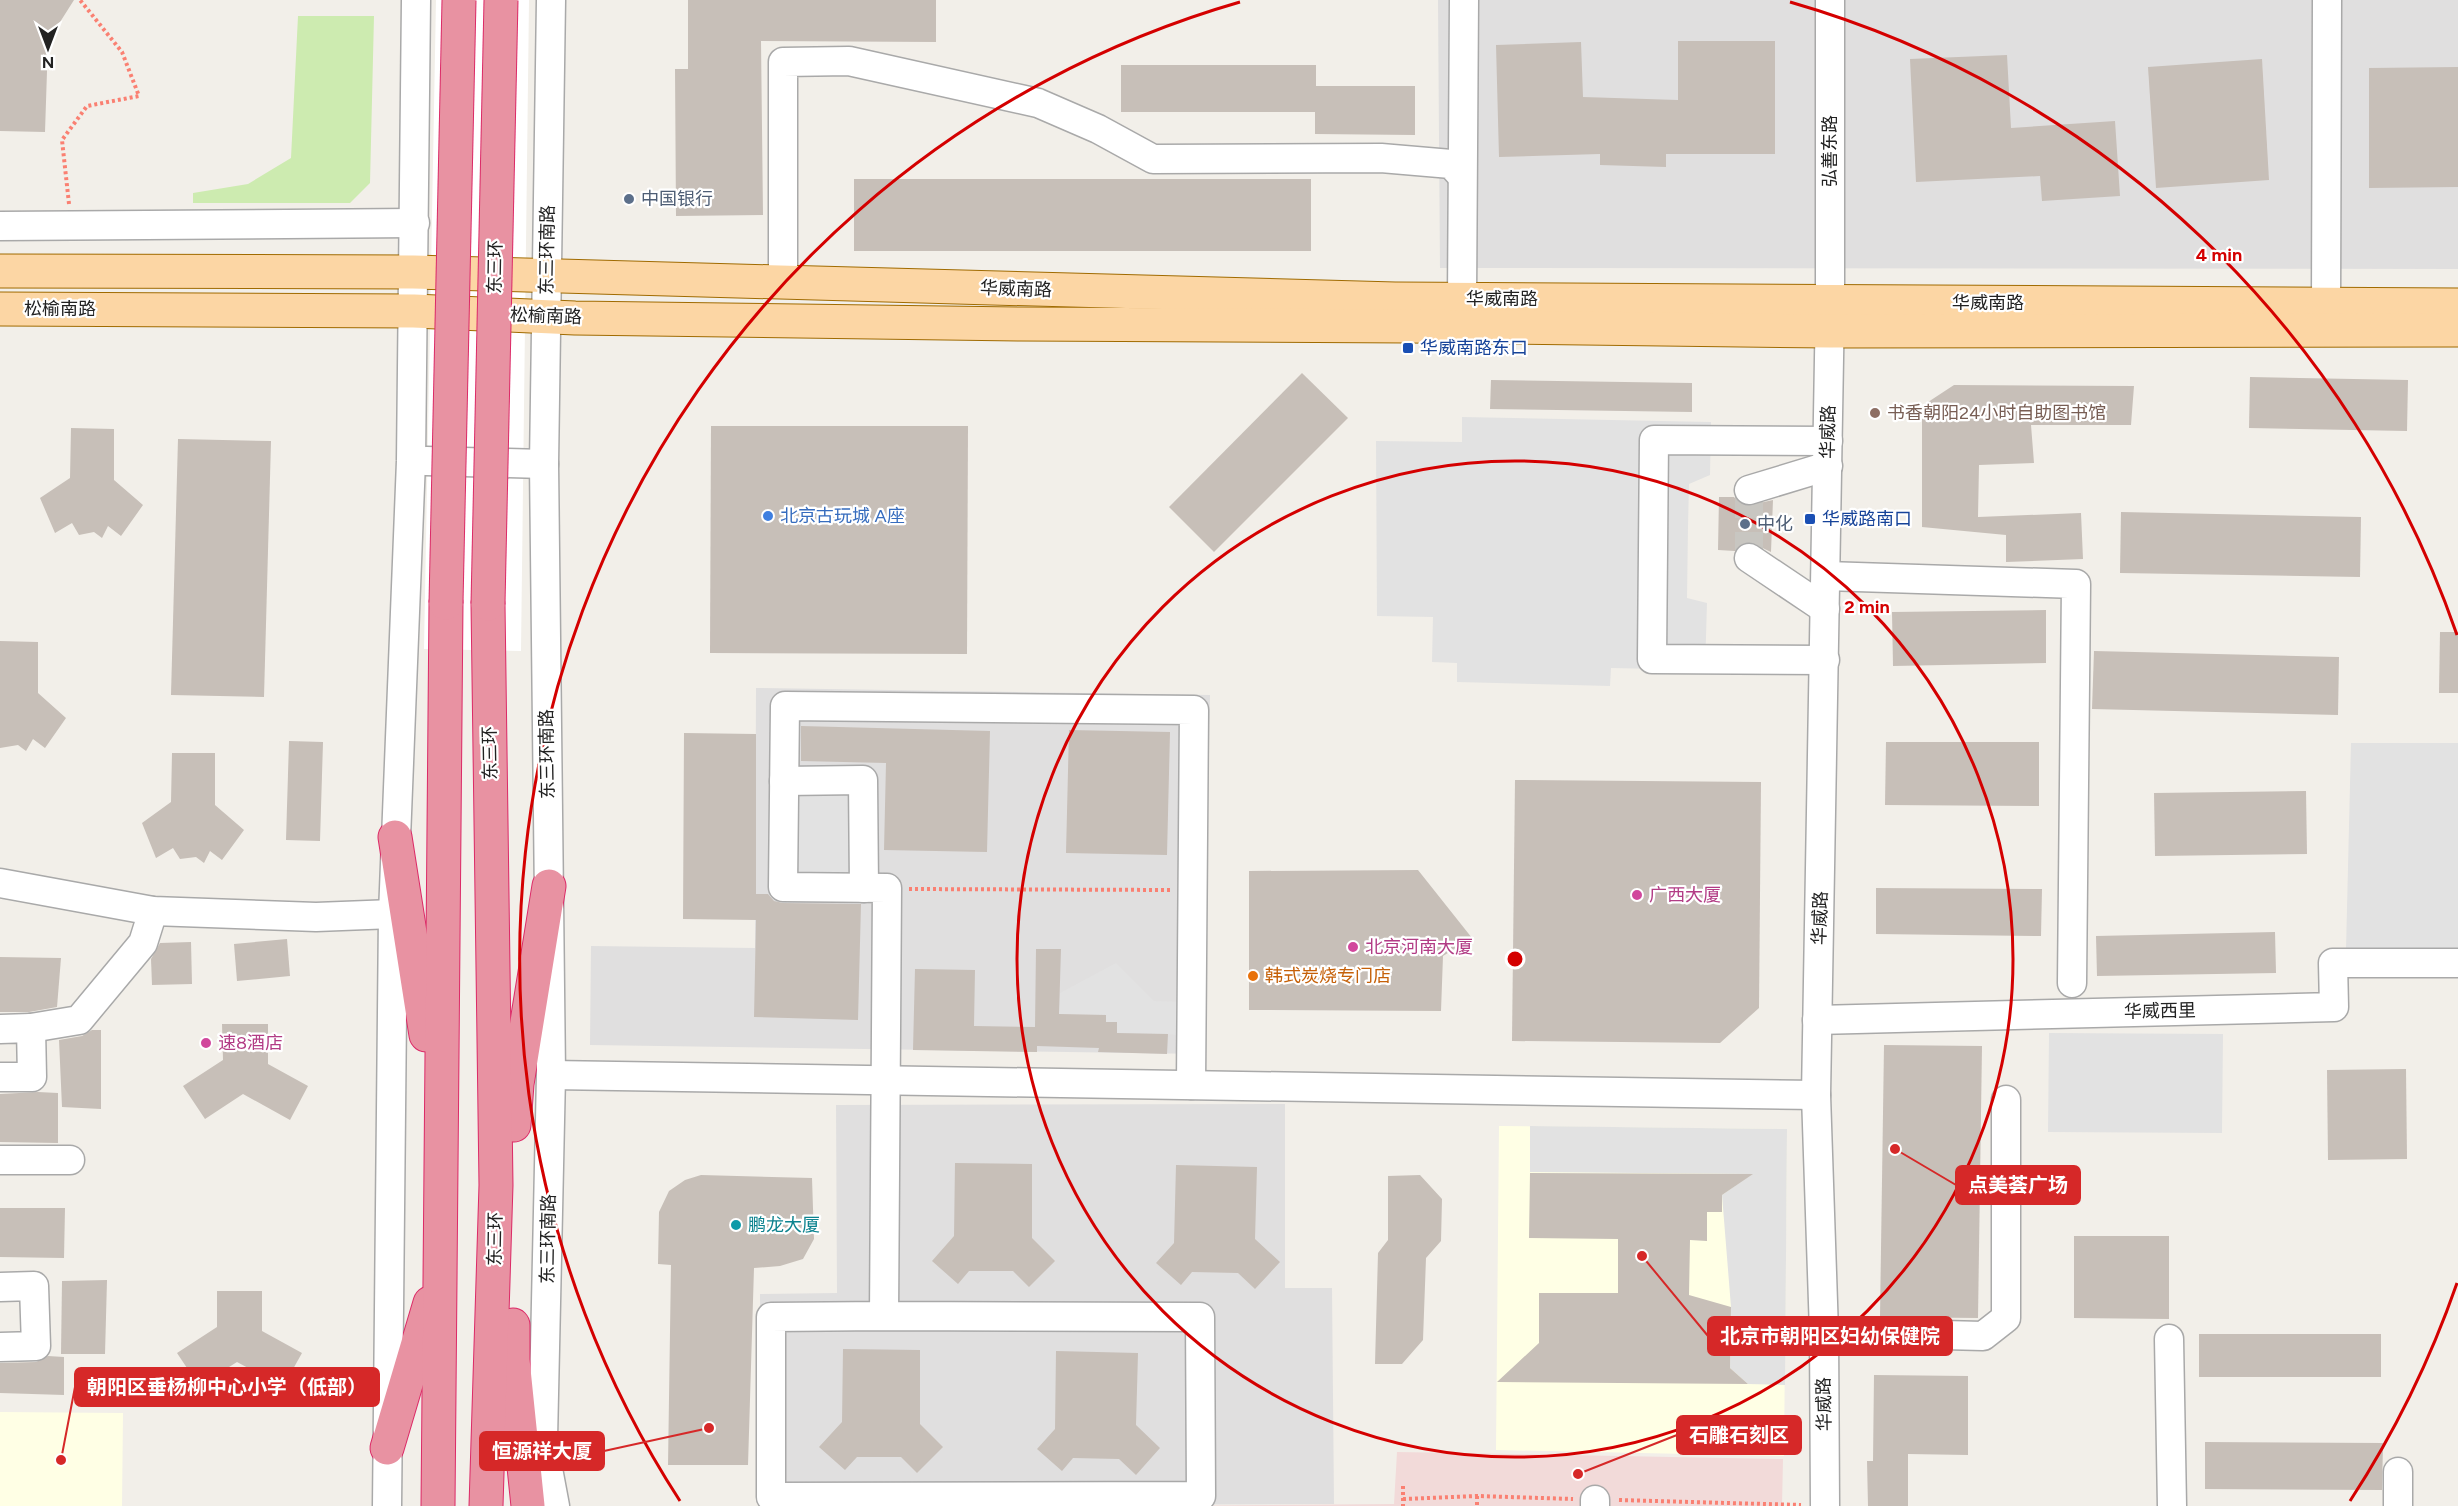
<svg xmlns="http://www.w3.org/2000/svg" width="2458" height="1506" font-family="Figtree,'Noto Sans SC',sans-serif">
<style>
.residential{fill:#e0dfdf}
.commercial{fill:#f2dad9}
.education{fill:#ffffe5}
.grass{fill:#cdebb0}
.parking{fill:#e2e2e2}
.pier{fill:#fff}
.building{fill:#c7bfb8}
.lines{fill:none;stroke-linecap:round;stroke-linejoin:round}
.minor-tunnel{stroke:#c8c6c1;stroke-width:28;stroke-dasharray:28 14;stroke-linecap:butt}
.minor-casing{stroke:#a9a9a9;stroke-width:31}
.major-casing{stroke:#a06b00;stroke-width:35}
.highway-casing{stroke:#dc2a67;stroke-width:35}
.path{stroke:#fa8072;stroke-width:4;stroke-dasharray:3 3;stroke-linecap:butt}
.minor{stroke:#fff;stroke-width:28}
.major{stroke:#fcd6a4;stroke-width:33}
.highway{stroke:#e892a2;stroke-width:33}
.highway-bridge-casing{stroke:#dc2a67;stroke-width:35;stroke-linecap:butt}
.highway-bridge{stroke:#e892a2;stroke-width:33}
.ring{fill:none;stroke:#d40000;stroke-width:3}
.service-dot{fill:#5c6f8a;stroke:#fff;stroke-width:2}
.transit-dot{fill:#1a4fb4;stroke:#fff;stroke-width:2}
.education-dot{fill:#8d6e63;stroke:#fff;stroke-width:2}
.shop-dot{fill:#3f7fe0;stroke:#fff;stroke-width:2}
.hotel-dot{fill:#d1479c;stroke:#fff;stroke-width:2}
.food-dot{fill:#e8710a;stroke:#fff;stroke-width:2}
.culture-dot{fill:#0f9aa8;stroke:#fff;stroke-width:2}
.labels{text-anchor:middle;dominant-baseline:central;stroke-width:4.5;stroke-linejoin:round;paint-order:stroke}
.street-label{font-size:18px;fill:#222;stroke:#fff}
.service-label{font-size:18px;fill:#4e5e75;stroke:#fff;text-anchor:start}
.transit-label{font-size:18px;fill:#164399;stroke:#fff;text-anchor:start}
.education-label{font-size:18px;fill:#785e54;stroke:#fff;text-anchor:start}
.shop-label{font-size:18px;fill:#366cbe;stroke:#fff;text-anchor:start}
.hotel-label{font-size:18px;fill:#b23c85;stroke:#fff;text-anchor:start}
.food-label{font-size:18px;fill:#c56008;stroke:#fff;text-anchor:start}
.culture-label{font-size:18px;fill:#0d838f;stroke:#fff;text-anchor:start}
.centre{fill:#d40000;stroke:#fff;stroke-width:3}
.ring-label{font-size:18px;text-anchor:middle;font-weight:bold;fill:#d40000;stroke:#fff;stroke-width:4.5;stroke-linejoin:round;paint-order:stroke}
.leader{fill:none;stroke:#d62828;stroke-width:2}
.callout-dot{fill:#d62828;stroke:#fff;stroke-width:2}
.callout{fill:#d62828;stroke:#d62828;stroke-width:2}
.callout-label{font-size:20px;text-anchor:middle;font-weight:bold;fill:#fff}
</style>
<rect width="100%" height="100%" fill="#f2efe9"/>
<!-- residential -->
<g class="residential">
<polygon points="1438,0 2458,0 2458,269 1440,268"/>
<polygon points="756,688 1210,695 1204,1054 590,1045 591,946 755,948"/>
<polygon points="1285,1104 1285,1288 1332,1288 1334,1504 761,1506 760,1294 837,1293 836,1105"/>
</g>
<!-- commercial -->
<polygon class="commercial" points="1397,1452 1783,1459 1782,1506 1163,1506 1394,1504"/>
<!-- education -->
<g class="education">
<polygon points="1499,1126 1787,1129 1784,1456 1496,1450"/>
<polygon points="0,1412 123,1413 122,1506 0,1506"/>
</g>
<!-- grass -->
<polygon class="grass" points="298,16 374,16 370,183 350,203 193,203 193,193 248,184 291,158"/>
<!-- parking -->
<g class="parking">
<polygon points="1462,417 1711,422 1710,475 1689,484 1688,527 1687,598 1707,603 1705,670 1611,668 1610,686 1457,682 1457,663 1432,662 1433,617 1377,616 1376,441 1462,442"/>
<polygon points="2351,743 2458,743 2458,951 2346,950"/>
<polygon points="863,780 864,888 783,887 784,781"/>
<polygon points="1116,963 1154,1001 1191,1002 1191,1035 1117,1033 1117,1022 1106,1022 1106,1015 1059,1014 1060,993"/>
<polygon points="2049,1033 2223,1034 2222,1133 2048,1132"/>
<polygon points="1530,1126 1787,1129 1785,1385 1748,1384 1730,1368 1731,1307 1722,1195 1752,1174 1530,1172"/>
</g>
<!-- pier -->
<polygon class="pier" points="436,0 529,0 521,651 424,649"/>
<!-- building -->
<g class="building">
<polygon points="0,0 74,0 48,41 45,132 0,131"/>
<polygon points="688,0 936,0 936,42 761,41 763,215 676,216 675,69 688,69"/>
<polygon points="1678,41 1775,41 1775,154 1666,154 1666,167 1600,165 1600,154 1499,157 1496,45 1581,42 1583,97 1678,100"/>
<polygon points="2007,55 2011,128 2115,121 2120,196 2042,201 2040,176 1916,182 1910,59"/>
<polygon points="2262,59 2269,180 2156,188 2148,67"/>
<polygon points="1121,65 1316,65 1316,86 1415,86 1415,135 1315,134 1315,112 1121,112"/>
<polygon points="2458,67 2458,187 2369,188 2369,68"/>
<rect x="854" y="179" width="457" height="72"/>
<polygon points="1302,373 1348,418 1214,552 1169,507"/>
<polygon points="2250,377 2408,380 2407,431 2249,428"/>
<polygon points="1491,380 1692,383 1692,412 1490,409"/>
<polygon points="1954,385 2134,386 2131,425 2031,425 2034,463 1979,465 1978,517 2081,513 2083,559 2006,562 2006,535 1922,527 1922,406"/>
<polygon points="711,426 968,426 967,654 710,653"/>
<polygon points="71,428 114,429 114,480 143,505 121,536 108,526 102,538 94,532 79,535 72,523 55,533 40,498 70,478"/>
<polygon points="178,439 271,441 264,697 171,695"/>
<polygon points="1719,497 1734,497 1738,502 1746,506 1773,500 1771,552 1750,542 1741,544 1735,551 1718,550"/>
<polygon points="2121,512 2361,517 2360,577 2120,573"/>
<polygon points="2046,610 2046,663 1893,666 1892,612"/>
<polygon points="2440,632 2458,632 2458,693 2439,693"/>
<polygon points="0,641 38,642 38,693 66,718 45,748 33,739 26,751 18,745 0,748"/>
<polygon points="2094,651 2339,657 2338,715 2092,709"/>
<polygon points="801,726 990,731 987,852 884,850 886,763 801,761"/>
<polygon points="1069,730 1170,732 1167,855 1066,853"/>
<polygon points="684,733 756,734 756,894 768,894 774,901 783,903 861,904 858,1020 754,1017 756,920 683,919"/>
<polygon points="289,741 323,742 320,841 286,840"/>
<polygon points="1886,742 2039,742 2039,806 1885,805"/>
<polygon points="172,753 215,753 215,805 244,830 222,860 210,851 204,863 196,857 180,859 173,848 156,858 142,823 171,802"/>
<polygon points="1515,780 1761,782 1759,1008 1720,1043 1512,1041"/>
<polygon points="2306,791 2307,854 2155,856 2154,793"/>
<polygon points="1418,870 1472,938 1443,956 1441,1011 1249,1010 1249,871"/>
<polygon points="1876,888 2042,889 2041,936 1876,934"/>
<polygon points="2275,932 2276,973 2097,976 2096,936"/>
<polygon points="287,939 290,976 237,981 234,944"/>
<polygon points="191,942 192,984 152,985 151,959 160,943"/>
<polygon points="1036,949 1061,949 1059,1014 1106,1015 1106,1022 1117,1022 1117,1033 1168,1034 1167,1054 1098,1052 1099,1048 1037,1046 1037,1052 913,1050 915,969 975,970 974,1026 1035,1027"/>
<polygon points="0,957 61,958 57,1007 29,1012 0,1012"/>
<polygon points="222,1024 268,1024 268,1064 308,1086 290,1120 243,1094 205,1119 183,1086 223,1060"/>
<polygon points="92,1030 101,1030 101,1109 62,1107 59,1040 82,1036"/>
<polygon points="1884,1045 1982,1046 1978,1318 1880,1317"/>
<polygon points="2406,1069 2407,1159 2328,1160 2327,1070"/>
<polygon points="38,1092 58,1093 58,1143 0,1142 0,1094"/>
<polygon points="955,1163 1032,1164 1032,1238 1055,1261 1029,1287 1013,1271 969,1271 958,1284 932,1261 954,1236"/>
<polygon points="1176,1165 1257,1167 1255,1239 1280,1262 1255,1289 1238,1273 1192,1272 1181,1285 1156,1263 1174,1243"/>
<polygon points="1530,1173 1753,1174 1722,1195 1722,1212 1707,1212 1707,1241 1690,1240 1689,1295 1731,1307 1730,1368 1748,1384 1497,1382 1539,1343 1539,1293 1618,1293 1618,1239 1529,1238"/>
<polygon points="701,1175 812,1178 814,1239 803,1259 780,1266 754,1268 748,1465 668,1465 671,1265 658,1264 659,1212 669,1191 685,1180"/>
<polygon points="1420,1175 1442,1199 1441,1241 1426,1258 1423,1340 1402,1364 1375,1364 1378,1253 1388,1240 1388,1176"/>
<polygon points="0,1208 65,1208 64,1258 0,1257"/>
<polygon points="2074,1236 2169,1236 2169,1319 2074,1318"/>
<polygon points="107,1280 105,1354 61,1354 62,1281"/>
<polygon points="217,1291 262,1291 262,1331 302,1353 283,1387 237,1362 199,1386 177,1353 217,1327"/>
<rect x="2199" y="1334" width="182" height="43"/>
<polygon points="843,1349 920,1350 920,1424 943,1447 917,1473 901,1457 857,1457 845,1470 819,1447 842,1422"/>
<polygon points="1056,1351 1138,1353 1136,1425 1160,1448 1136,1475 1119,1459 1073,1458 1062,1471 1037,1449 1055,1429"/>
<polygon points="48,1356 64,1357 64,1395 0,1393 0,1363 36,1362"/>
<polygon points="1874,1375 1968,1376 1968,1455 1908,1454 1908,1506 1868,1506 1867,1461 1873,1461"/>
<polygon points="2205,1442 2383,1443 2382,1490 2205,1489"/>
</g>
<g class="lines">
<!-- minor-tunnel -->
<polyline class="minor-tunnel" points="1749,490 1749,558"/>
<defs>
<g id="minor">
<polyline points="0,226 415,223"/>
<polyline points="783,283 783,62 849,61 1038,103 1098,129 1153,159 1381,158 1451,164 1462,176"/>
<polyline points="1462,299 1464,0"/>
<polyline points="2326,305 2327,0"/>
<polyline points="426,461 544,464"/>
<polyline points="1749,490 1828,466"/>
<polyline points="1749,558 1825,609"/>
<polyline points="1826,576 2076,584 2072,983"/>
<polyline points="1825,660 1652,659 1654,440 1828,441"/>
<polyline points="784,781 863,780 864,888"/>
<polyline points="0,883 153,911 316,917 393,914"/>
<polyline points="1817,1020 2334,1007 2333,963 2458,963"/>
<polyline points="31,1028 79,1020 143,943 153,911"/>
<polyline points="0,1029 31,1028 32,1077 0,1077"/>
<polyline points="551,1075 1816,1095"/>
<polyline points="0,1160 70,1160"/>
<polyline points="0,1287 34,1286 36,1346 0,1347"/>
<polyline points="884,1316 771,1317 771,1497 1201,1496 1200,1317 884,1316 887,888 783,887 785,706 1194,710 1191,1085"/>
<polyline points="1824,1332 1983,1336 2006,1318 2006,1100"/>
<polyline points="2169,1339 2172,1506"/>
<polyline points="546,1458 555,1506"/>
<polyline points="2398,1472 2398,1506"/>
<polyline points="533,1497 543,1439 551,1075 544,464 551,0"/>
<polyline points="387,1506 393,914 411,461 416,0"/>
<polyline points="1595,1506 1595,1500"/>
<polyline points="1825,1506 1824,1332 1816,1095 1830,302 1830,0"/>
</g>
<g id="major">
<polyline points="0,271 414,272 1395,299 2458,305"/>
<polyline points="0,309 414,311 575,318 1021,324 1409,326 1830,331 2458,330"/>
</g>
<g id="highway">
<polyline points="395,837 426,1035"/>
<polyline points="514,1125 517,1084 549,886"/>
<polyline points="513,1325 513,1360 528,1506"/>
<polyline points="387,1448 430,1303"/>
<polyline points="438,1506 446,603"/>
<polyline points="486,1506 496,1185 488,604"/>
</g>
</defs>
<!-- minor casing -->
<use href="#minor" class="minor-casing"/>
<!-- major casing -->
<use href="#major" class="major-casing"/>
<!-- highway casing -->
<use href="#highway" class="highway-casing"/>
<!-- path -->
<g class="path">
<polyline points="69,204 62,140 87,106 139,96 122,52 80,0"/>
<polyline points="909,889 1171,890"/>
<polyline points="1403,1486 1403,1506"/>
<polyline points="1477,1496 1477,1506"/>
<polyline points="1403,1499 1477,1496 1573,1499"/>
<polyline points="1619,1500 1801,1505"/>
</g>
<!-- minor -->
<use href="#minor" class="minor"/>
<!-- major -->
<use href="#major" class="major"/>
<!-- highway -->
<use href="#highway" class="highway"/>
<defs>
<g id="highway-bridge">
<polyline points="446,603 459,0"/>
<polyline points="488,604 501,0"/>
</g>
</defs>
<!-- highway-bridge casing -->
<use href="#highway-bridge" class="highway-bridge-casing"/>
<!-- highway-bridge -->
<use href="#highway-bridge" class="highway-bridge"/>
</g>
<!-- distance rings -->
<g class="ring">
<circle cx="1515" cy="959" r="498"/>
<path d="M2457 1283A996 996 0 0 1 2350 1501M680 1501A996 996 0 0 1 1240 2M1790 2A996 996 0 0 1 2457 635"/>
</g>
<!-- markers -->
<g class="service-dot">
<circle cx="629" cy="199" r="6"/>
<circle cx="1745" cy="524" r="6"/>
</g>
<g class="transit-dot">
<rect x="1402" y="342" width="12" height="12" rx="3"/>
<rect x="1804" y="513" width="12" height="12" rx="3"/>
</g>
<circle class="education-dot" cx="1875" cy="413" r="6"/>
<circle class="shop-dot" cx="768" cy="516" r="6"/>
<g class="hotel-dot">
<circle cx="1637" cy="895" r="6"/>
<circle cx="1353" cy="947" r="6"/>
<circle cx="206" cy="1043" r="6"/>
</g>
<circle class="food-dot" cx="1253" cy="976" r="6"/>
<circle class="culture-dot" cx="736" cy="1225" r="6"/>
<g class="labels">
<!-- street labels -->
<g class="street-label">
<text transform="translate(1830 151) rotate(-90)">弘善东路</text>
<text transform="translate(547 250) rotate(-89)">东三环南路</text>
<text transform="translate(495 267) rotate(-89)">东三环</text>
<text transform="translate(1016 289) rotate(2)">华威南路</text>
<text x="1502" y="299">华威南路</text>
<text x="1988" y="303">华威南路</text>
<text x="60" y="309">松榆南路</text>
<text transform="translate(546 316) rotate(2)">松榆南路</text>
<text transform="translate(1828 432) rotate(-89)">华威路</text>
<text transform="translate(490 753) rotate(-91)">东三环</text>
<text transform="translate(547 754) rotate(-91)">东三环南路</text>
<text transform="translate(1820 918) rotate(-88)">华威路</text>
<text transform="translate(2160 1011) rotate(-1)">华威西里</text>
<text transform="translate(495 1239) rotate(-89)">东三环</text>
<text transform="translate(548 1239) rotate(-89)">东三环南路</text>
<text transform="translate(1824 1404) rotate(-91)">华威路</text>
</g>
<!-- service labels -->
<g class="service-label">
<text x="641" y="199">中国银行</text>
<text x="1757" y="524">中化</text>
</g>
<!-- transit labels -->
<g class="transit-label">
<text x="1420" y="348">华威南路东口</text>
<text x="1822" y="519">华威路南口</text>
</g>
<!-- education labels -->
<g class="education-label">
<text x="1887" y="413">书香朝阳24小时自助图书馆</text>
</g>
<!-- shop labels -->
<g class="shop-label">
<text x="780" y="516">北京古玩城 A座</text>
</g>
<!-- hotel labels -->
<g class="hotel-label">
<text x="1649" y="895">广西大厦</text>
<text x="1365" y="947">北京河南大厦</text>
<text x="218" y="1043">速8酒店</text>
</g>
<!-- food labels -->
<g class="food-label">
<text x="1265" y="976">韩式炭烧专门店</text>
</g>
<!-- culture labels -->
<g class="culture-label">
<text x="748" y="1225">鹏龙大厦</text>
</g>
</g>
<circle cx="1515" cy="959" r="9" class="centre"/>
<g class="ring-label">
<text x="2219" y="261">4 min</text>
<text x="1867" y="613">2 min</text>
</g>
<!-- callouts -->
<path class="leader" d="M1895 1149L1956 1185M1642 1256L1708 1336M61 1460L75 1387M1578 1474L1677 1435M709 1428L604 1451"/>
<g class="callout-dot">
<circle cx="1895" cy="1149" r="6"/>
<circle cx="1642" cy="1256" r="6"/>
<circle cx="61" cy="1460" r="6"/>
<circle cx="1578" cy="1474" r="6"/>
<circle cx="709" cy="1428" r="6"/>
</g>
<g class="callout">
<rect x="1956" y="1166" width="124" height="38" rx="6"/>
<rect x="1708" y="1317" width="244" height="38" rx="6"/>
<rect x="75" y="1368" width="304" height="38" rx="6"/>
<rect x="1677" y="1416" width="124" height="38" rx="6"/>
<rect x="480" y="1432" width="124" height="38" rx="6"/>
</g>
<g class="callout-label">
<text x="2018" y="1192">点美荟广场</text>
<text x="1830" y="1343">北京市朝阳区妇幼保健院</text>
<text x="227" y="1394">朝阳区垂杨柳中心小学（低部）</text>
<text x="1739" y="1442">石雕石刻区</text>
<text x="542" y="1458">恒源祥大厦</text>
</g>
<!-- north arrow -->
<g transform="translate(48 48) rotate(180)" stroke="#ffffff" stroke-width="4.5" paint-order="stroke">
<path d="M0-4.5L10 22L0 15L-10 22Z" fill="#222222"/>
<text y="-9" font-size="16" font-weight="bold" text-anchor="middle" fill="#222222">N</text>
</g>
</svg>
